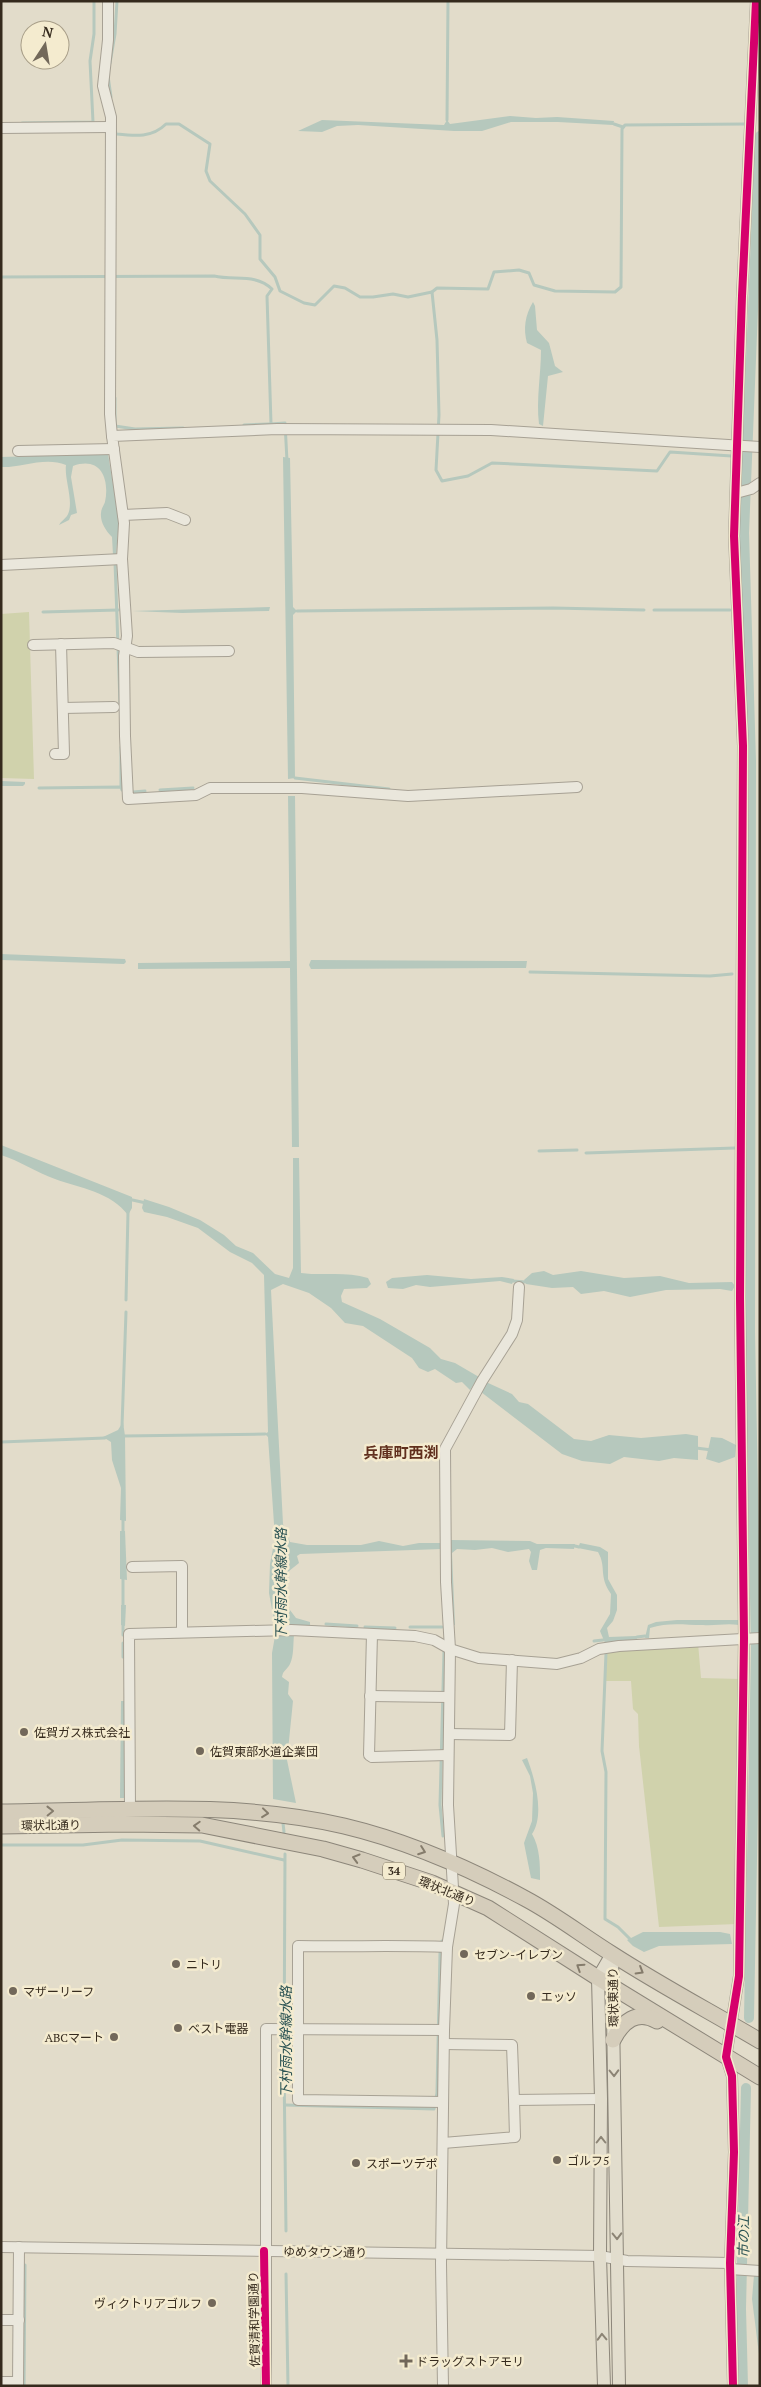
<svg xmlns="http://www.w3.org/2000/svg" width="761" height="2387" font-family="'PT Serif','Noto Sans JP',serif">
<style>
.green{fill:#d0d2ac}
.water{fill:#b6c8bd}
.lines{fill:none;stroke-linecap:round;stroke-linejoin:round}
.stream{stroke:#b6c8bd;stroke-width:3}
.canal{stroke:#b6c8bd;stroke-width:10}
.minor-casing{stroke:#a7a194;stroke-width:12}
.major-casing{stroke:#8c867a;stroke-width:14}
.highway-casing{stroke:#8c867a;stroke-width:17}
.minor{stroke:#eae7dc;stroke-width:10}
.major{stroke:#e2ddcd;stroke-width:12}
.highway{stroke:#d5cdbb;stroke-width:15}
.cycleway-casing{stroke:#f4ebcf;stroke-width:11}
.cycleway{stroke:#d6006c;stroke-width:8}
.oneway{stroke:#857c6c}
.oneway2{stroke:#8c8475}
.poi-dot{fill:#72685a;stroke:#f4ebcf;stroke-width:2}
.labels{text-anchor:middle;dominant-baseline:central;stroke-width:5;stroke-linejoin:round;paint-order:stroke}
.shield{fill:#f4ebcf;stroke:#6e6452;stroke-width:1}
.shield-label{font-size:11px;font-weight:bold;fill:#352a1d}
.poi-label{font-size:12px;fill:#352a1d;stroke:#f4ebcf;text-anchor:start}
.street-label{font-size:12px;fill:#352a1d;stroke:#f4ebcf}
.water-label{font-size:14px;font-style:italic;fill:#2c5454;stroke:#f4ebcf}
.quarter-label{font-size:15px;font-weight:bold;fill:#602f1d;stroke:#f4ebcf}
</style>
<rect width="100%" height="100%" fill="#e2dcca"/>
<!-- green -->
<g class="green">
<polygon points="29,612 34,779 1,778 1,614"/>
<polygon points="698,1643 701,1678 741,1679 737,1924 659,1927 639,1746 638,1714 633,1709 631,1681 605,1681 606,1653 618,1649"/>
</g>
<!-- water -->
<g class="water">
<polygon points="510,116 536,118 557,117 614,121 613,125 558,122 511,122 482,131 454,131 358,125 337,126 322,132 298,131 322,120 444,125 447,120 450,124"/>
<path d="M533,302L535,306L537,330L549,343L555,366L563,372L548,376L543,426L539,424C536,399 541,375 541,350L527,343C523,329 525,315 533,302Z"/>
<path d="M108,454L119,520L116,555H113L112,537C106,531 100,522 101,513C101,509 104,505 105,502C110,478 100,456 73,466L71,477L77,513L71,515L69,520L59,525C61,521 65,519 67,516C75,503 64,480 66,465C45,456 21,468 1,467V457Z"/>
<polygon points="283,457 290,458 293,607 297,611 293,615 295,778 288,779"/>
<polygon points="270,607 269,611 182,613 132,611"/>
<polygon points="1,781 25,782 25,784 23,786 1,786"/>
<polygon points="288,796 295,796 299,1147 292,1147 290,968 138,969 138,963 290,961"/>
<polygon points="1,954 125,959 126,962 124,964 1,960"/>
<polygon points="311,960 527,961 526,968 311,969 309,965"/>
<path d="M1,1145L132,1197V1208L128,1215C111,1192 80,1188 55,1179C36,1172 20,1161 1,1155Z"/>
<path d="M293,1158H299L301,1273C324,1276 346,1271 368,1278L371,1284L367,1288L344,1289L341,1296L342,1302L380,1319L430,1348L441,1359L455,1363L479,1377L470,1390L462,1382L456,1383L435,1369L428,1372L419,1368L412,1358L363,1326L345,1323L331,1308L309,1293L283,1284L271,1290L283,1524L290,1542L307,1545H361L379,1541L403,1546L419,1543H441L442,1549L300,1554L297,1556L299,1563L284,1575L287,1606L296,1618L310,1622V1625H286L287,1635H294C293,1644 294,1656 290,1664C287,1670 283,1670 282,1677L289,1682L288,1694L293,1701L287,1760L296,1803L273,1799L272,1653L275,1636L278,1635L279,1625L274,1620L269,1593L270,1564L275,1538L268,1437L265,1434L268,1432L264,1275L252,1263L230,1252L198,1228L167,1217L144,1212L142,1208L144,1199L169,1207L200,1220L224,1235L236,1246L253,1253L275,1274L289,1278L293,1268Z"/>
<polygon points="544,1271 553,1275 581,1271 624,1278 660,1276 689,1283 732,1282 735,1286 732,1291 720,1289 666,1290 630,1297 604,1291 581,1294 573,1287 552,1288 526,1284 524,1280 532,1273"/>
<polygon points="427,1275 471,1279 502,1277 514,1279 512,1284 500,1281 430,1287 416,1285 403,1289 388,1288 386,1282 392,1278"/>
<polygon points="486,1382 512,1394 519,1402 528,1404 574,1439 591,1441 609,1435 641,1438 686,1434 698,1436 698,1460 674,1458 659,1461 624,1457 610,1464 582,1461 562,1454 481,1392"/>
<polygon points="123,1422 125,1436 126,1521 120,1520 121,1488 112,1460 111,1442 103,1437 118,1430"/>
<polygon points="711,1437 722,1438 736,1445 735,1457 719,1463 706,1459"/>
<polygon points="120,1531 125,1531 127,1580 120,1579"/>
<polygon points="450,1540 530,1541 537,1544 575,1544 574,1549 546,1548 540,1550 537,1570 532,1570 529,1561 531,1552 529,1549 508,1552 492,1548 475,1550 457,1549 452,1553 455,1625 452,1625 449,1587"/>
<path d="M580,1543L600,1547L608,1552V1579L617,1595V1610L613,1621L607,1628L609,1637L636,1636L637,1639L605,1643L600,1631L610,1614L611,1594C598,1575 607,1568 598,1552L578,1548Z"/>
<polygon points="121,1605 126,1605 125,1626 121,1625"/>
<path d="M677,1620H738L739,1625C726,1623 715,1626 703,1625C684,1625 668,1622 650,1628L649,1638H645L648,1625L656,1622Z"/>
<polygon points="121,1701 125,1701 126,1798 120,1798"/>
<path d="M527,1758C535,1779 545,1815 532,1834C540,1848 540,1864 540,1880L531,1878L524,1843L532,1821L533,1793L530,1776L522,1760Z"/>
<polygon points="643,1932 720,1932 730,1934 732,1944 659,1946 644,1952 633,1946 627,1940"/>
<polygon points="754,2275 760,2276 760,2362 752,2299"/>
</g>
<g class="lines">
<!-- stream -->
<g class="stream">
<polyline points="110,63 115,34 117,1"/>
<polyline points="108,76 111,97"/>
<polyline points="447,120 448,1"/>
<polyline points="22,123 93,122 90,61 94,34 94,1"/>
<polyline points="614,124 623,127"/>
<path d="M115,128L116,134C135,136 152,138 166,124H179L210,144L206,171L210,181L245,214L260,235V259L275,277L280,291L304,303L315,305L334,286L345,288L360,297H373L393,294L408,297L432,292L437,340L439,415L436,470L442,481L468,476L492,463L657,471L670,452L747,457"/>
<path d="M1,277L214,276C235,281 255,273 272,289L267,296L271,424L285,423L287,461"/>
<polyline points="432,292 437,288 488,289 494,272 519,270 529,273 534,285 555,291 615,292 621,287 622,129 625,125 745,124"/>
<polyline points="115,398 115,426 135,429 183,428"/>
<polyline points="244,425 270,424"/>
<polyline points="115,562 120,703"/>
<polyline points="654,610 730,610"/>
<polyline points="297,611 553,608 644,610"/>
<polyline points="43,612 118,610"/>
<polyline points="121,747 121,787"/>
<polyline points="295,778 389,789"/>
<polyline points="39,788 121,787 122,790"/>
<polyline points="160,790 193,788"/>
<polyline points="133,792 145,791"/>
<polyline points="530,972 710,976 732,974"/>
<polyline points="539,1151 577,1150"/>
<polyline points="586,1153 735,1148"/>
<polyline points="128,1199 146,1203"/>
<polyline points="513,1281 525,1282"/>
<polyline points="126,1300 128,1212"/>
<polyline points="122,1426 126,1312"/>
<polyline points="123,1436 265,1434"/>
<polyline points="1,1442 105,1438"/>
<polyline points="696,1448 712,1450"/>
<polyline points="123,1518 123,1535"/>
<polyline points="575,1546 579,1547"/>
<polyline points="123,1576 123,1607"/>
<polyline points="326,1624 357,1626"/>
<polyline points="365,1627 395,1628"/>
<polyline points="410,1627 442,1627"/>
<polyline points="123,1635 123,1621"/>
<polyline points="637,1637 645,1636"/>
<polyline points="594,1641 603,1640"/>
<polyline points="123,1643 123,1657"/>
<polyline points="606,1653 602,1751 606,1772 605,1919 618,1927 630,1939"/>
<polyline points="283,1823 284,1832"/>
<polyline points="443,1836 440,1805 444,1651"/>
<polyline points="1,1845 83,1845 122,1840 200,1841 284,1860"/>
<polyline points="285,1854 284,2066 286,2231"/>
<polyline points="285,2105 434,2109 437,2093 440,1953 442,1941"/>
<polyline points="286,2274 288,2386"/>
<polyline points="24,2386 25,2265"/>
</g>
<!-- canal -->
<g class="canal">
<polyline points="749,2018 756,1649 750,1332 751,761 744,533 760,136"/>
<polyline points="743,2386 741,2309 746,2088"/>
</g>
<defs>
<g id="minor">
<polyline points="108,1 108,40 103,86 111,117 110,414 112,436"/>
<polyline points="1,128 109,127"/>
<polyline points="18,451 114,449"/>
<polyline points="736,493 751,489 760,483"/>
<polyline points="123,515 167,513 185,520"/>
<polyline points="1,565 122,559"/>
<polyline points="33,645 114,643 138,652 229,651"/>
<polyline points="63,708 114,707"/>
<polyline points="55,754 64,754 61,644"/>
<polyline points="577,787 408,796 302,788 210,788 196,795 128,799 125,736 124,656 127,636 122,559 124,523 112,436 277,429 491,430 760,447"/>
<polyline points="132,1567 182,1566 182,1632"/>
<polyline points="372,1634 369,1755 372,1757 448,1755"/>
<polyline points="370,1696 449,1697"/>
<polyline points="449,1734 510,1735 512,1660"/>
<polyline points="130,1810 129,1634 291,1630 415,1636 434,1640 450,1649 479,1658 557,1664 581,1658 599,1649 619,1646 760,1638"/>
<polyline points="444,2044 512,2045 514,2100"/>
<path d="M443,2102L298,2100V1946C348,1947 397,1945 447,1947"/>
<polyline points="443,2143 515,2137 514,2100 601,2099"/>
<polyline points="1,2247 600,2256 627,2261 730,2263"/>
<polyline points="730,2269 760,2271"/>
<polyline points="1,2320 19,2320"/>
<polyline points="1,2382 18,2382"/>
<polyline points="18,2386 19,2247"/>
<polyline points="266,2386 266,2029 444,2030"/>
<polyline points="443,2386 441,2264 444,2030 447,1947 454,1904 448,1805 450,1649 446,1582 445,1449 482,1381 512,1334 517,1320 519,1287"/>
<polyline points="733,2386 730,2263 734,2152 732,2076 726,2057 739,1976 744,1638 740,1298 743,746 734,536 742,296 756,1"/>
</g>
<g id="major">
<polyline points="612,1954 619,2386"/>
<polyline points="604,2386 600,2256 601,2099 598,1978 612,1954"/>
</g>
<g id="highway">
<path d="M1,1812C113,1811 235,1800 344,1826C407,1841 469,1868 526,1899C556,1915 583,1936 612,1954C660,1985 711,2012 760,2041"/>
<polyline points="1,1826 124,1824 202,1825 323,1849 362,1860 432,1883 488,1908 598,1978 760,2077"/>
<path d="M613,2040C622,2022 637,2009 657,2021"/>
</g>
</defs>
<!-- minor casing -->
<use href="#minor" class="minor-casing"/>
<!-- major casing -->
<use href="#major" class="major-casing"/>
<!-- highway casing -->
<use href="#highway" class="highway-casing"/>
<!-- minor -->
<use href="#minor" class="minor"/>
<!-- major -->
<use href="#major" class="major"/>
<!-- highway -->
<use href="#highway" class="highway"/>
<defs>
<g id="cycleway">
<polyline points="264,2251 266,2386"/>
<polyline points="733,2386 730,2263 734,2152 732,2076 726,2057 739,1976 744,1638 740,1298 743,746 734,536 742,296 756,1"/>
</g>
</defs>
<!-- cycleway casing -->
<use href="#cycleway" class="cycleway-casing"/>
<!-- cycleway -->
<use href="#cycleway" class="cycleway"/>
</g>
<!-- one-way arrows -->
<defs><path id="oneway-chevron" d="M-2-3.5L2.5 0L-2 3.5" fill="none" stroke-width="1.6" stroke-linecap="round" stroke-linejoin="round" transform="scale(1.25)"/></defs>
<g class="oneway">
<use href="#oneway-chevron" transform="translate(50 1811) rotate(-1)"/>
<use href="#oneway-chevron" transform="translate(265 1813) rotate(6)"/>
<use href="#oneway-chevron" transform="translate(197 1826) rotate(-177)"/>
<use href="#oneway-chevron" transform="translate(422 1851) rotate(20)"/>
<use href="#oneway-chevron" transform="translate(356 1858) rotate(-164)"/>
<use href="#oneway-chevron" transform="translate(580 1967) rotate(-147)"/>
<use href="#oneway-chevron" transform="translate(640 1971) rotate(31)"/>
</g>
<g class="oneway2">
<use href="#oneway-chevron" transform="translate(614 2073) rotate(89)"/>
<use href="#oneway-chevron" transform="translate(601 2140) rotate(-90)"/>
<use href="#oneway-chevron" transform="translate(617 2236) rotate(89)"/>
<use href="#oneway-chevron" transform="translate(602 2337) rotate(-92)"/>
</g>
<!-- markers -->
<g class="poi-dot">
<circle cx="24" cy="1732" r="5"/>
<circle cx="200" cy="1751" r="5"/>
<circle cx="464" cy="1954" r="5"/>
<circle cx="176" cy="1964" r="5"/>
<circle cx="13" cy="1991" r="5"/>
<circle cx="531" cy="1996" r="5"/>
<circle cx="178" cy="2028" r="5"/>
<circle cx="114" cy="2037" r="5"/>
<circle cx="557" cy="2160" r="5"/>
<circle cx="356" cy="2163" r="5"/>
<circle cx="212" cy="2303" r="5"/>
<path d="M403.5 2353.5h5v5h5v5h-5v5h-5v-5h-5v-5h5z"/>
</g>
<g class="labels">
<!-- shield labels -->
<rect class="shield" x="383" y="1862.5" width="22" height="17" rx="4"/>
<g class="shield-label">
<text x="394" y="1871">34</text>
</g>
<!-- poi labels -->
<g class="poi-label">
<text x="34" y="1732">佐賀ガス株式会社</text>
<text x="210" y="1751">佐賀東部水道企業団</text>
<text x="474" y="1954">セブン-イレブン</text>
<text x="186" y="1964">ニトリ</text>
<text x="23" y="1991">マザーリーフ</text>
<text x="541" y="1996">エッソ</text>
<text x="188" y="2028">ベスト電器</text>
<text x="104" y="2037" text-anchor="end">ABCマート</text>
<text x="567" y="2160">ゴルフ5</text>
<text x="366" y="2163">スポーツデポ</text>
<text x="202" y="2303" text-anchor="end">ヴィクトリアゴルフ</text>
<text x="416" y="2361">ドラッグストアモリ</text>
</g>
<!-- street labels -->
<g class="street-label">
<text transform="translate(51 1825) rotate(-1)">環状北通り</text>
<text transform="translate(447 1891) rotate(22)">環状北通り</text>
<text transform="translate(613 1997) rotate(-91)">環状東通り</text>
<text transform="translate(325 2252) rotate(1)">ゆめタウン通り</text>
<text transform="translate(254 2319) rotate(-91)">佐賀清和学園通り</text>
</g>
<!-- water labels -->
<g class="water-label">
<text transform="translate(280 1584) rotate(-90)">下村雨水幹線水路</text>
<text transform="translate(285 2042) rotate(-90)">下村雨水幹線水路</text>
<text transform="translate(743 2237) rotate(-89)">市の江</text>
</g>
<!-- quarter labels -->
<g class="quarter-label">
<text x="401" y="1452">兵庫町西渕</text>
</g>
</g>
<!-- border -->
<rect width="761" height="2387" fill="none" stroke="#352a1d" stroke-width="5"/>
<!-- north arrow -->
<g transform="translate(45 45) rotate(12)"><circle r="24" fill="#f4ebcf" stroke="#a89e88"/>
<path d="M0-4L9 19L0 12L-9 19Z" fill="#72685a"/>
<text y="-8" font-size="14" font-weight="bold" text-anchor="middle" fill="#352a1d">N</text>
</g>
</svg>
